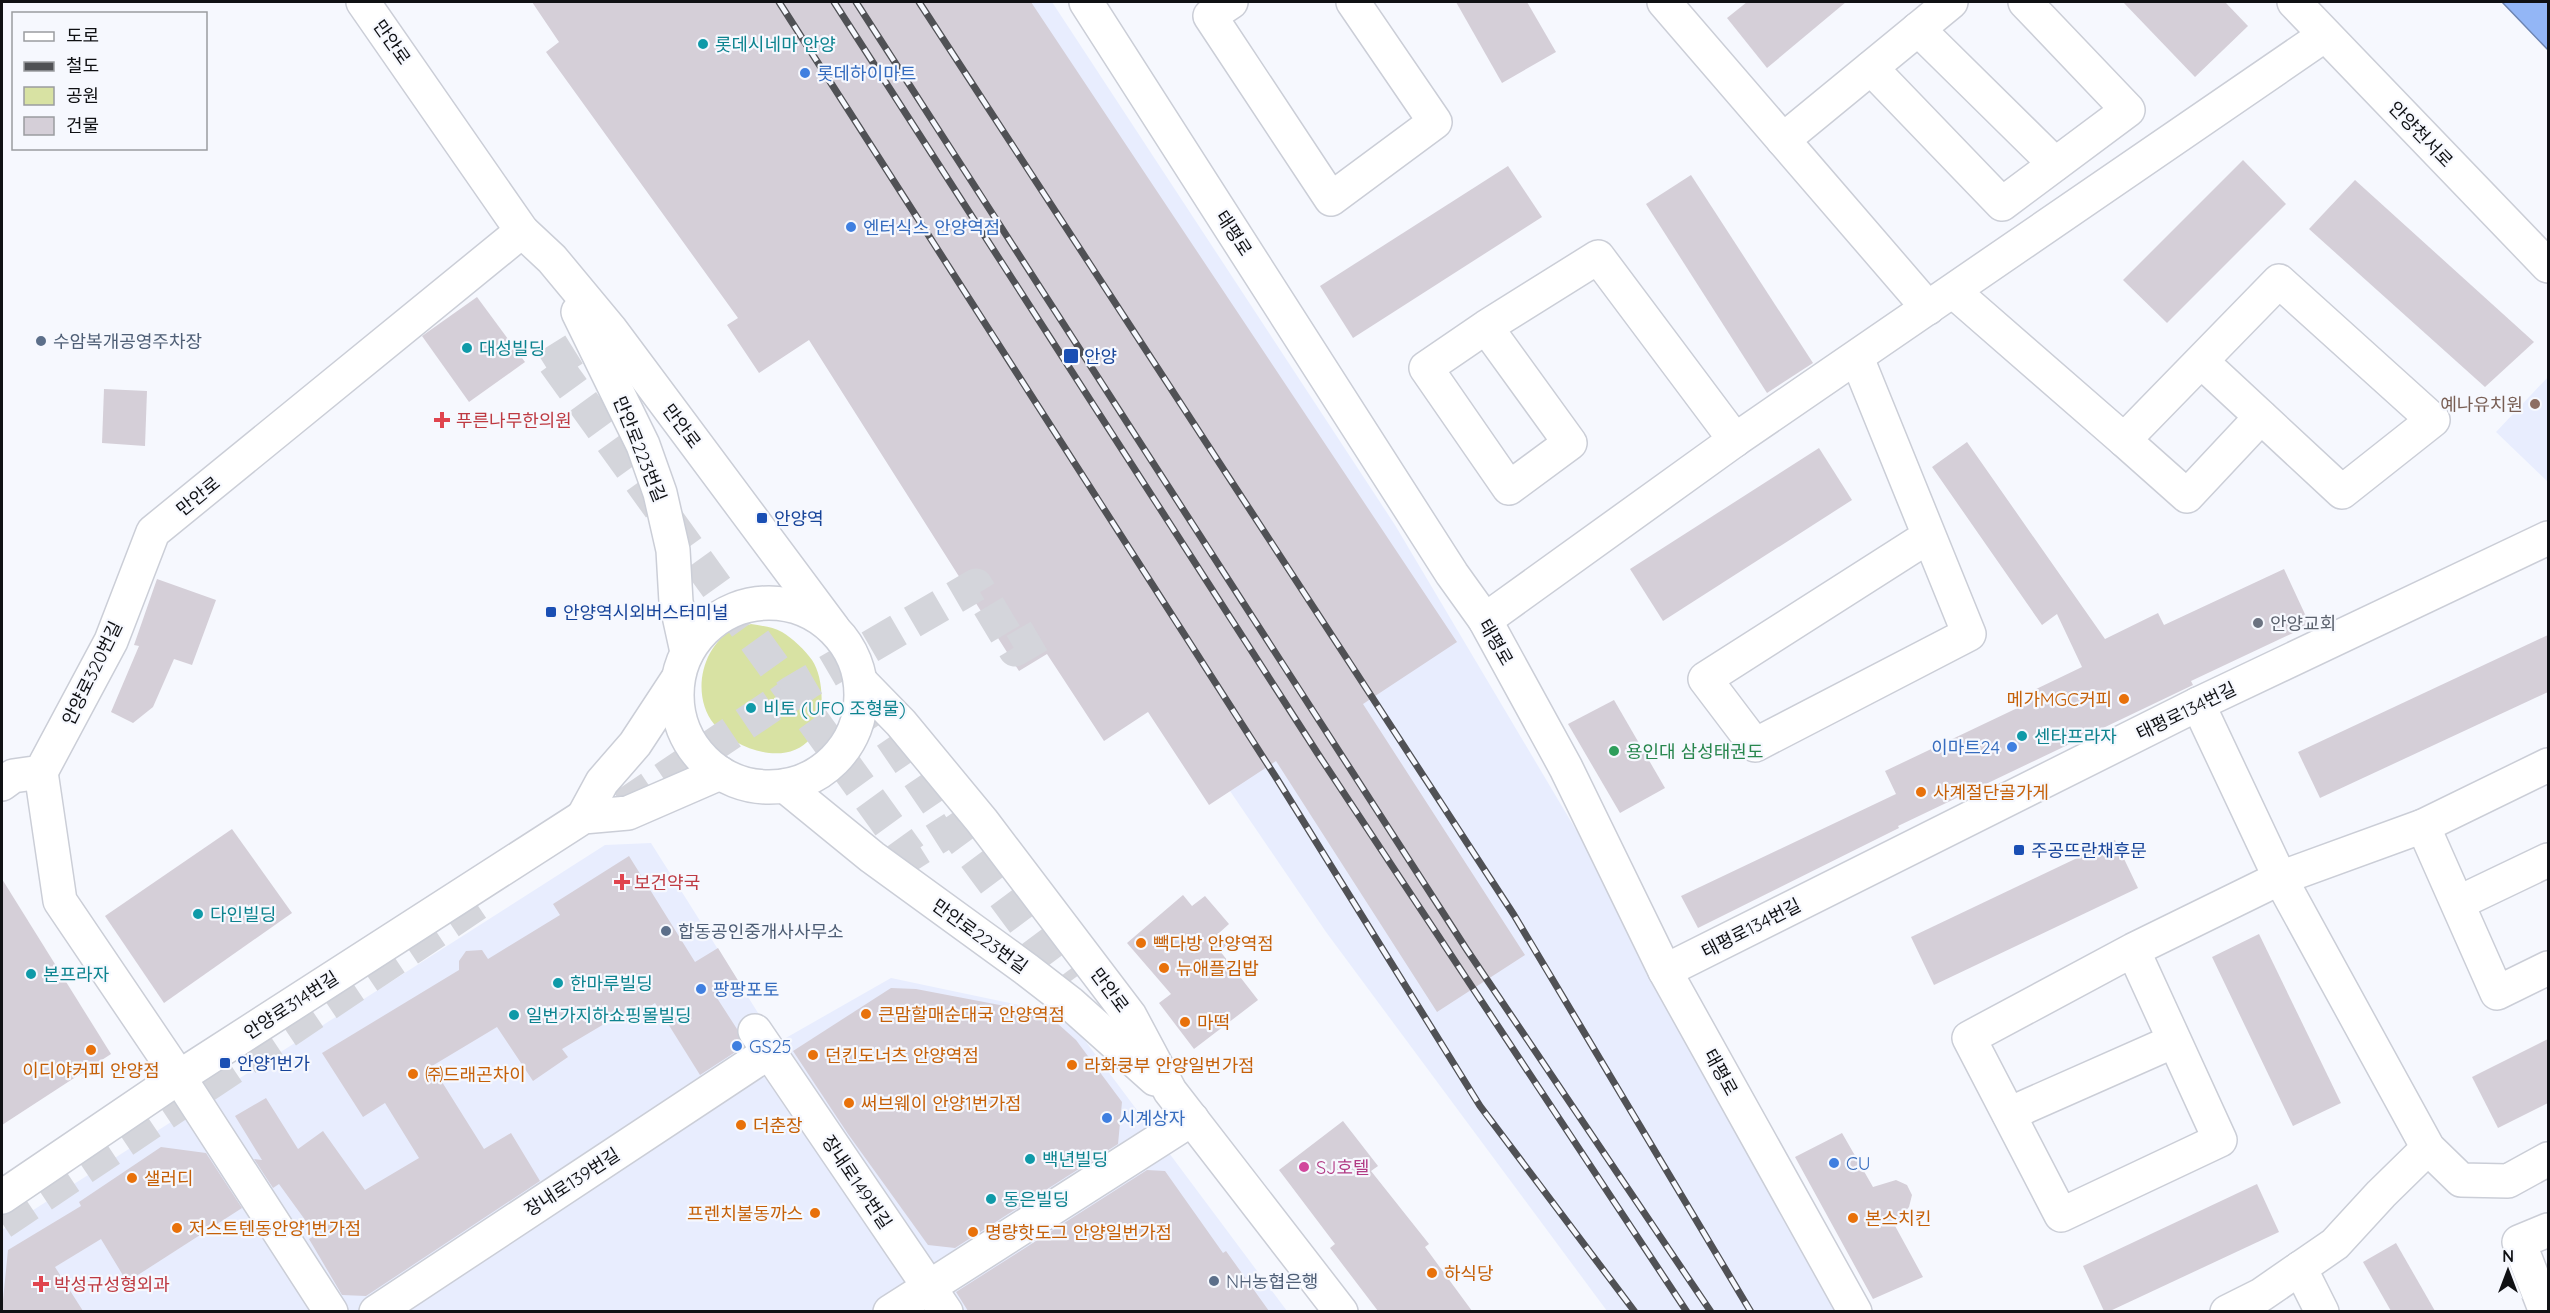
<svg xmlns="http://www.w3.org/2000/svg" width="2550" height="1313" font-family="Quicksand,'Noto Sans KR',sans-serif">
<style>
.built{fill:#e8edfe}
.green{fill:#d8e2a3}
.water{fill:#93b6f6;stroke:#6c84b2;stroke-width:1.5}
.building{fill:#d5cfd8}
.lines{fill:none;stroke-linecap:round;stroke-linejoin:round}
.minor-tunnel{stroke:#d4d5db;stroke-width:33;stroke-dasharray:33 16;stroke-linecap:butt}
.minor-casing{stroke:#cbced7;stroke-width:36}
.minor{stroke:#fff;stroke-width:33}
.rail-casing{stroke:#505155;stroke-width:7}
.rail{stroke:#f6f8fe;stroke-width:4.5;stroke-dasharray:14;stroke-linecap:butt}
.culture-dot{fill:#0f9aa8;stroke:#f6f8fe;stroke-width:2}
.shop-dot{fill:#3f7fe0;stroke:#f6f8fe;stroke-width:2}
.service-dot{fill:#5c6f8a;stroke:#f6f8fe;stroke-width:2}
.transit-dot{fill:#1a4fb4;stroke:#f6f8fe;stroke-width:2}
.education-dot{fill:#8d6e63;stroke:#f6f8fe;stroke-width:2}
.health-dot{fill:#e0444e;stroke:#f6f8fe;stroke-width:2}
.worship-dot{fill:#6b7280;stroke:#f6f8fe;stroke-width:2}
.food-dot{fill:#e8710a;stroke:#f6f8fe;stroke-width:2}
.leisure-dot{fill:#2e9e5b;stroke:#f6f8fe;stroke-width:2}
.hotel-dot{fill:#d1479c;stroke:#f6f8fe;stroke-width:2}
.labels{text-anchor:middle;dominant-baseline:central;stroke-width:4.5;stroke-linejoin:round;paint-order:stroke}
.street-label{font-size:18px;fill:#101114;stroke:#f6f8fe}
.culture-label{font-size:18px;fill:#0d838f;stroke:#f6f8fe;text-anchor:start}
.shop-label{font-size:18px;fill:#366cbe;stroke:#f6f8fe;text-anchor:start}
.service-label{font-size:18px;fill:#4e5e75;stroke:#f6f8fe;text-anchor:start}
.transit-label{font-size:18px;fill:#164399;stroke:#f6f8fe;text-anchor:start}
.education-label{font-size:18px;fill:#785e54;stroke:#f6f8fe;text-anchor:end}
.health-label{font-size:18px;fill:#be3a42;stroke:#f6f8fe;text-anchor:start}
.worship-label{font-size:18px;fill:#5b616d;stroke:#f6f8fe;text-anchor:start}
.food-label{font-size:18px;fill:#c56008;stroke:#f6f8fe;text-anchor:start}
.leisure-label{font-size:18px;fill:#27864d;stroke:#f6f8fe;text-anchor:start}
.hotel-label{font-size:18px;fill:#b23c85;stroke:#f6f8fe;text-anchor:start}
</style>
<rect width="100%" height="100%" fill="#f6f8fe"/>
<!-- built -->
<g class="built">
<polygon points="693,2 1052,2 1395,525 1709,1054 1846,1311 1607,1311 1326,932"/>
<polygon points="2548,377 2548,482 2496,432"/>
<polygon points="651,843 777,1043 891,978 1066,1015 1287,1311 2,1312 2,1230 605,845"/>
</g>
<!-- green -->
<path class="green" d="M751,624C762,626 773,627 782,632C792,638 805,650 812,660C825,679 825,720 811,738C786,768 735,749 714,724C691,696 701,646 734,629C739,627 746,626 751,624Z"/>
<!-- water -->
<polygon class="water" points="2502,2 2548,2 2548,50"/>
<!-- building -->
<g class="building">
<polygon points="532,2 1031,2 1457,642 1363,704 1525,955 1437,1012 1276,761 1209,805 1148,712 1104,741 1047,654 1019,671 809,340 759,373 727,325 738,318 546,52 559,42"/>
<polygon points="1456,2 1527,2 1556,52 1502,83"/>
<polygon points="1747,2 1846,2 1767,68 1727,18"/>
<polygon points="2123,2 2225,2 2248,26 2195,77"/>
<polygon points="2243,160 2286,204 2167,323 2123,280"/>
<polygon points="1508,166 1542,217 1353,338 1320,286"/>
<polygon points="1691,175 1813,363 1767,393 1646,204"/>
<polygon points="2355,180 2534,342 2485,387 2309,229"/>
<polygon points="477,297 525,362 469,402 422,336"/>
<polygon points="104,389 147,391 145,446 102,443"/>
<polygon points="1967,442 2105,639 2158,613 2164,625 2284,569 2310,625 2191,681 2193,685 1898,826 1899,828 1698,928 1681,896 1896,794 1885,771 2030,702 2030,692 2082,667 2057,614 2042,625 1932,467"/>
<polygon points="1819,448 1852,500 1663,621 1630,569"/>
<polygon points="157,579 216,600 192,665 174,659 153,707 133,723 111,712 139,646 134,645"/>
<polygon points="2548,635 2548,692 2320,798 2298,752"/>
<polygon points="1614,700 1665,788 1620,813 1568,724"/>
<polygon points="232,829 292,913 164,1003 105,916"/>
<polygon points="2115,840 2138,888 1934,985 1911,937"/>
<polygon points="629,856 695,962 718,948 739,982 717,998 737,1029 743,1047 700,1075 655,1003 626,1022 621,1014 562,1049 568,1057 533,1081 497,1027 432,1066 484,1149 511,1133 540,1181 366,1296 342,1295 309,1239 316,1235 279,1184 273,1188 254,1159 262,1160 235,1116 266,1098 298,1149 323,1131 365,1190 419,1158 385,1103 363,1117 322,1053 459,970 459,961 466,951 482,950 488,959 560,915 553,904"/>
<polygon points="2,879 111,1054 2,1125"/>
<polygon points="1183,895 1192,906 1205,896 1229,924 1219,933 1228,944 1220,951 1258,1000 1194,1049 1159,1003 1171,994 1127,943"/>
<polygon points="2259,934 2341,1103 2293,1126 2212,957"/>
<polygon points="891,988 916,989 1047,1014 1076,1040 1122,1102 1118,1144 955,1248 928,1245 848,1134 793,1051"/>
<polygon points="2548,1039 2548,1103 2498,1128 2472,1077"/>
<polygon points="1343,1121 1378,1166 1371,1171 1429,1244 1425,1247 1472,1311 1378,1311 1330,1248 1335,1244 1279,1170"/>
<polygon points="1842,1133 1873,1187 1896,1180 1907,1185 1912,1195 1909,1207 1894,1224 1923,1277 1873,1299 1795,1157"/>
<polygon points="161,1147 206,1153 242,1208 127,1282 101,1239 55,1267 83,1311 2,1310 8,1250 81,1206 79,1202"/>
<polygon points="1147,1170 1165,1171 1223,1253 1226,1251 1269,1311 968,1311 956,1292"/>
<polygon points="2257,1184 2279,1232 2110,1311 2104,1311 2083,1266"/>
<polygon points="2396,1243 2435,1311 2391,1311 2363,1262"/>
</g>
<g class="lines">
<!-- minor-tunnel -->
<g class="minor-tunnel">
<polyline points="554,362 910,855 953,828"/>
<polyline points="546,367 615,324"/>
<polyline points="863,696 953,828 1068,983"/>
<polyline points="623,806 792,692 976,585 1015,650 1039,636"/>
<polyline points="2,1223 486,898"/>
</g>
<defs>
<g id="minor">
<polyline points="363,2 522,231 552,259 611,330 833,628"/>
<polyline points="1086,2 1452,574 1485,620 1566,768 1665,971 1855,1312"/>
<polyline points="1231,2 1210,16 1331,199 1435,122 1353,2"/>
<polyline points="1664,2 1928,308"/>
<polyline points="2294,2 2548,266"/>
<polyline points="1918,29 2055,164"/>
<polyline points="1871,68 2002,204 2128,110 2025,2"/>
<polyline points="1783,140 1951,2"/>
<polyline points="1953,291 2124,440 2279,281 2433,420 2342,492 2201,361"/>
<polyline points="578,312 643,445 660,493 673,550 676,602 687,652"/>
<polyline points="1486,327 1570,443 1509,488 1426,368 1486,327 1598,257 1735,440"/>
<polyline points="1857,358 1969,634 1755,745 1705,679 1929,536"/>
<polyline points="2124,440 2187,496 2261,417"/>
<circle cx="769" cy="695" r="92"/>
<polyline points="1485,620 1735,440 2325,35"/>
<polyline points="861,682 901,723 982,821 1130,1016 1170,1091 1341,1312"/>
<polyline points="2198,704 2280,878 2428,1148 2461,1180 2508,1181 2548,1159"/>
<polyline points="41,772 60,901 179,1077 331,1312"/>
<polyline points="2,784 13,776 41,772 111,641 153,532 522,231"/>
<polyline points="785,786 872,857 1026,969 1070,1003 1155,1079"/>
<polyline points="583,817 602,782 635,744 677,680"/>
<polyline points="2423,826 2497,993 2548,968"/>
<polyline points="2458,903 2548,860"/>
<polyline points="2133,950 2220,1140 2061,1215 1969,1038 2133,950 2280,878 2423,826 2548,765"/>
<polyline points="1665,971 2198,704 2548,538"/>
<polyline points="755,1031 946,1312"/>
<polyline points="2009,1114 2174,1041"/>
<polyline points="2,1197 179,1077 583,817 628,813 720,773"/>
<polyline points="2300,1268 2322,1312"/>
<polyline points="376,1312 769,1052"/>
<polyline points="890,1312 1192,1119"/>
<polyline points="2227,1312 2261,1295 2335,1244 2381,1194 2428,1148"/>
<polyline points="2546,1312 2519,1242 2548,1230"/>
</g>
</defs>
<!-- minor casing -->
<use href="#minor" class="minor-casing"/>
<!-- minor -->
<use href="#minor" class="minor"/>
<defs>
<g id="rail">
<polyline points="779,2 1277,779 1480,1106 1635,1312"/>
<polyline points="834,2 1318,754 1687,1312"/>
<polyline points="856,2 1467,950 1711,1312"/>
<polyline points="919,2 1514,915 1751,1312"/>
</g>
</defs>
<!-- rail casing -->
<use href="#rail" class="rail-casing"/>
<!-- rail -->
<use href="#rail" class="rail"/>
</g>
<!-- markers -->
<g class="culture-dot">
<circle cx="703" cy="44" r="6"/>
<circle cx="467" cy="348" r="6"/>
<circle cx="751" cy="708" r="6"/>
<circle cx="2022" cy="736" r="6"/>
<circle cx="198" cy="914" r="6"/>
<circle cx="31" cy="974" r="6"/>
<circle cx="558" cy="983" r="6"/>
<circle cx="514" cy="1015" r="6"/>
<circle cx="1030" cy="1159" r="6"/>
<circle cx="991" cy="1199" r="6"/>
</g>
<g class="shop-dot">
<circle cx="805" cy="73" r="6"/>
<circle cx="851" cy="227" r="6"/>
<circle cx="2012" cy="747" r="6"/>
<circle cx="701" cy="989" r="6"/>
<circle cx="737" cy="1046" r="6"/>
<circle cx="1107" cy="1118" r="6"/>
<circle cx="1834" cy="1163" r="6"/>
</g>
<g class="service-dot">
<circle cx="41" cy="341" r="6"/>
<circle cx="666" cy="931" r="6"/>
<circle cx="1214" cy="1281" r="6"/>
</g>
<g class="transit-dot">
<rect x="1063" y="348" width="16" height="16" rx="3"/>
<rect x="756" y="512" width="12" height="12" rx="3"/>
<rect x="545" y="606" width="12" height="12" rx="3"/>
<rect x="2013" y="844" width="12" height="12" rx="3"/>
<rect x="219" y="1057" width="12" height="12" rx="3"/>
</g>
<circle class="education-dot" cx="2535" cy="404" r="6"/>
<g class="health-dot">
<path d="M439 411h6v6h6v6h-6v6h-6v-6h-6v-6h6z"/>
<path d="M619 873h6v6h6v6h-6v6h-6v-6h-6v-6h6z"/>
<path d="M38 1275h6v6h6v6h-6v6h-6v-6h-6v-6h6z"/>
</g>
<circle class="worship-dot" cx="2258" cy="623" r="6"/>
<g class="food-dot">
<circle cx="2124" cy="699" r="6"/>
<circle cx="1921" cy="792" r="6"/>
<circle cx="1141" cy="943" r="6"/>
<circle cx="1164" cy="968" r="6"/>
<circle cx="866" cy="1014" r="6"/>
<circle cx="1185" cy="1022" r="6"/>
<circle cx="91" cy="1050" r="6"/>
<circle cx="813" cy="1055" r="6"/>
<circle cx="1072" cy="1065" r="6"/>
<circle cx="413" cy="1074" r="6"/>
<circle cx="849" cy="1103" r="6"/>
<circle cx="741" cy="1125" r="6"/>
<circle cx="132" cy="1178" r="6"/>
<circle cx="815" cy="1213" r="6"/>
<circle cx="1853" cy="1218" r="6"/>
<circle cx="177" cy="1228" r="6"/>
<circle cx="973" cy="1232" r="6"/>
<circle cx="1432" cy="1273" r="6"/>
</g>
<circle class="leisure-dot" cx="1614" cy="751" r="6"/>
<circle class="hotel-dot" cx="1304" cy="1167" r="6"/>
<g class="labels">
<!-- street labels -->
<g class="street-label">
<text transform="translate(392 42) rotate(55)">만안로</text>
<text transform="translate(2421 134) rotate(46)">안양천서로</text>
<text transform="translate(1234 233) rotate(57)">태평로</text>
<text transform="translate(682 426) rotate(53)">만안로</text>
<text transform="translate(640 449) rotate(68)">만안로223번길</text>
<text transform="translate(198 496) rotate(-39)">만안로</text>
<text transform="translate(1496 642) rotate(60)">태평로</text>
<text transform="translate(92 673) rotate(-64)">안양로320번길</text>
<text transform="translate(2186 711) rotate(-26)">태평로134번길</text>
<text transform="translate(1751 928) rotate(-27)">태평로134번길</text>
<text transform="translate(980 936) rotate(36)">만안로223번길</text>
<text transform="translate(1110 990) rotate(53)">만안로</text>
<text transform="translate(291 1005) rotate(-33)">안양로314번길</text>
<text transform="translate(1721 1072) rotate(61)">태평로</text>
<text transform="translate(572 1182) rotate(-33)">장내로139번길</text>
<text transform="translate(857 1182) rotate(56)">장내로149번길</text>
</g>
<!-- culture labels -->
<g class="culture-label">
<text x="715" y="44">롯데시네마 안양</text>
<text x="479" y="348">대성빌딩</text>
<text x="763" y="708">비토 (UFO 조형물)</text>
<text x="2034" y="736">센타프라자</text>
<text x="210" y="914">다인빌딩</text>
<text x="43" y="974">본프라자</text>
<text x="570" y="983">한마루빌딩</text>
<text x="526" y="1015">일번가지하쇼핑몰빌딩</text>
<text x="1042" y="1159">백년빌딩</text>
<text x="1003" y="1199">동은빌딩</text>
</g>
<!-- shop labels -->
<g class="shop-label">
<text x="817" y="73">롯데하이마트</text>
<text x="863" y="227">엔터식스 안양역점</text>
<text x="2000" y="747" text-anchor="end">이마트24</text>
<text x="713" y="989">팡팡포토</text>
<text x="749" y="1046">GS25</text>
<text x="1119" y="1118">시계상자</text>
<text x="1846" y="1163">CU</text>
</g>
<!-- service labels -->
<g class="service-label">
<text x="53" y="341">수암복개공영주차장</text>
<text x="678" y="931">합동공인중개사사무소</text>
<text x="1226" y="1281">NH농협은행</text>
</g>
<!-- transit labels -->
<g class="transit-label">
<text x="1084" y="356">안양</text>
<text x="774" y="518">안양역</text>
<text x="563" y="612">안양역시외버스터미널</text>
<text x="2031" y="850">주공뜨란채후문</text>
<text x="237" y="1063">안양1번가</text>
</g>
<!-- education labels -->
<g class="education-label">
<text x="2523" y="404">예나유치원</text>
</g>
<!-- health labels -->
<g class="health-label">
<text x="456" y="420">푸른나무한의원</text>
<text x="634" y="882">보건약국</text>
<text x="54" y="1284">박성규성형외과</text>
</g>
<!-- worship labels -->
<g class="worship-label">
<text x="2270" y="623">안양교회</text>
</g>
<!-- food labels -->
<g class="food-label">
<text x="2112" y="699" text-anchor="end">메가MGC커피</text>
<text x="1933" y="792">사계절단골가게</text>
<text x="1153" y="943">빽다방 안양역점</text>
<text x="1176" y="968">뉴애플김밥</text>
<text x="878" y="1014">큰맘할매순대국 안양역점</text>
<text x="1197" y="1022">마떡</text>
<text x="825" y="1055">던킨도너츠 안양역점</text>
<text x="1084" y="1065">라화쿵부 안양일번가점</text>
<text x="91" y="1070" text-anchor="middle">이디야커피 안양점</text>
<text x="425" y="1074">㈜드래곤차이</text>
<text x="861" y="1103">써브웨이 안양1번가점</text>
<text x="753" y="1125">더춘장</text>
<text x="144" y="1178">샐러디</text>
<text x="803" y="1213" text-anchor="end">프렌치불동까스</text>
<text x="1865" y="1218">본스치킨</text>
<text x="189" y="1228">저스트텐동안양1번가점</text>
<text x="985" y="1232">명량핫도그 안양일번가점</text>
<text x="1444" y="1273">하식당</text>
</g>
<!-- leisure labels -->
<g class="leisure-label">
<text x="1626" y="751">용인대 삼성태권도</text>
</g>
<!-- hotel labels -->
<g class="hotel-label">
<text x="1316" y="1167">SJ호텔</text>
</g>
</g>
<!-- border -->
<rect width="2550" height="1313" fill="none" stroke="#101114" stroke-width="6"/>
<!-- legend -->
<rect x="12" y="12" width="195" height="138" fill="#f6f8fe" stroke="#9a9ca0" stroke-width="1.5"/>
<rect x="24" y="32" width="30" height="9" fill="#ffffff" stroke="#9a9ca0" stroke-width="1.5"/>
<text x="66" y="42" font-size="18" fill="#101114">도로</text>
<rect x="24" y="62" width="30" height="9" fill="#505155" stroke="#9a9ca0" stroke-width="1.5"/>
<text x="66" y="72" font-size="18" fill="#101114">철도</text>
<rect x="24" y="87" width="30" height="18" fill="#d8e2a3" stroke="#9a9ca0" stroke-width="1.5"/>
<text x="66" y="102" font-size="18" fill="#101114">공원</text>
<rect x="24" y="117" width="30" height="18" fill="#d5cfd8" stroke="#9a9ca0" stroke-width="1.5"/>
<text x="66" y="132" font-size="18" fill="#101114">건물</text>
<!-- north arrow -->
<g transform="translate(2508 1271)" stroke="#f6f8fe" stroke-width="4.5" paint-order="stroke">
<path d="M0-4.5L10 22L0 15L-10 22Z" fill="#101114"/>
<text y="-9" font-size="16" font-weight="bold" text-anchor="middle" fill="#101114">N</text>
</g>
</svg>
